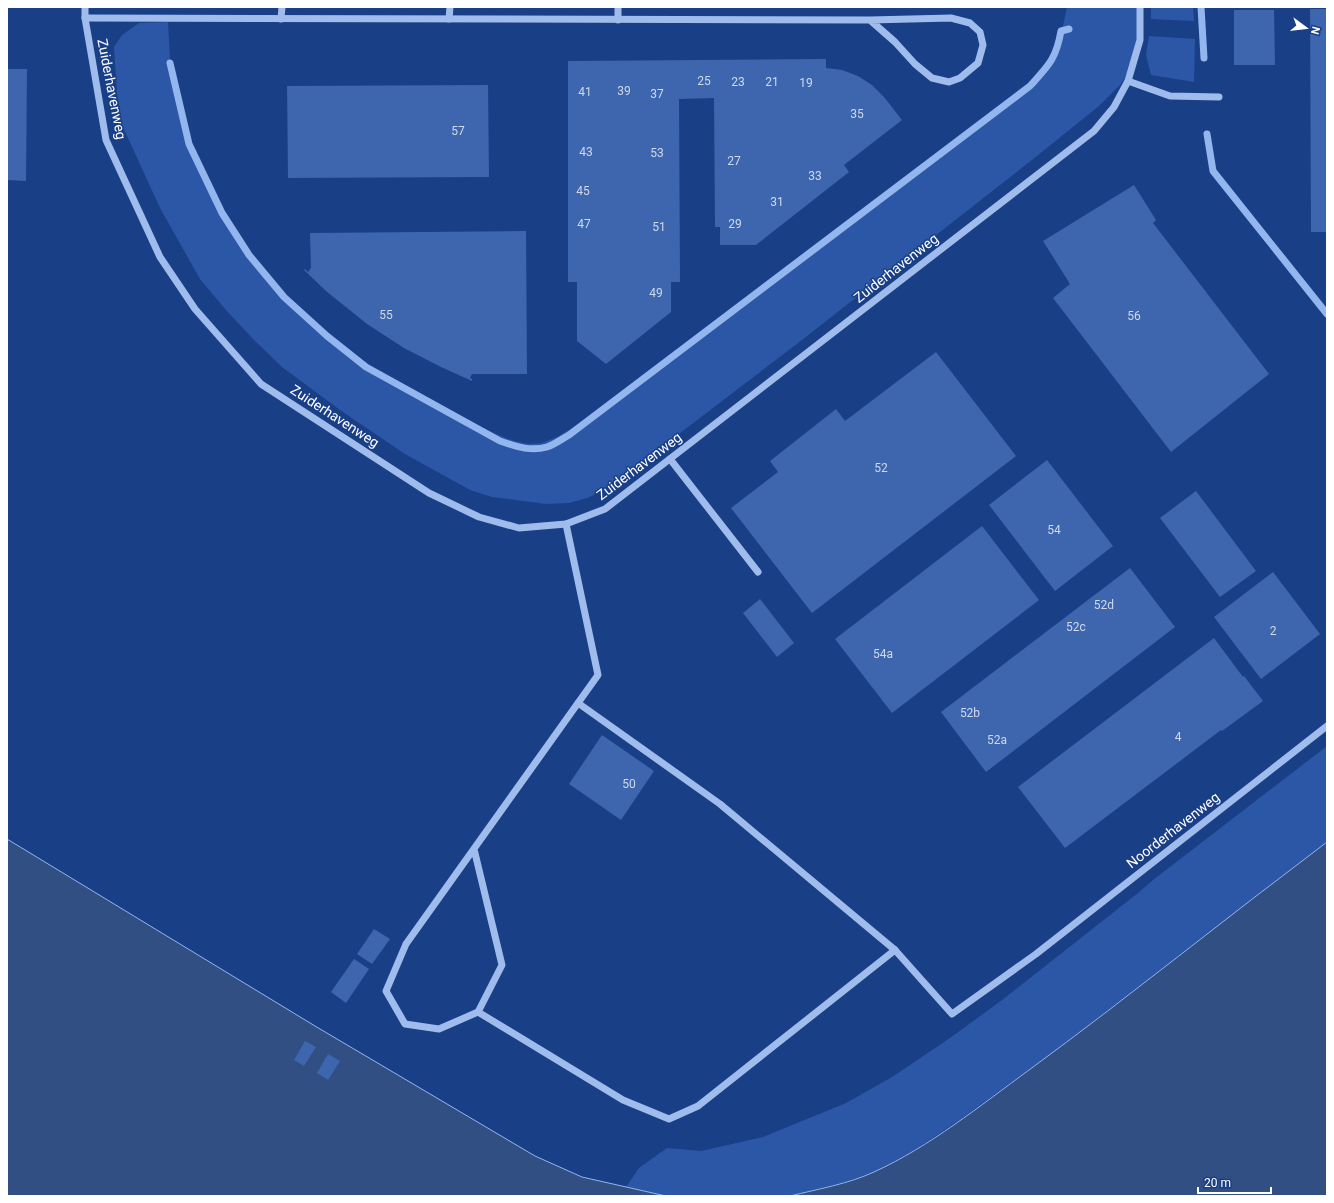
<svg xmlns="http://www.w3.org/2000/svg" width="1334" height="1203" font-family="Roboto,sans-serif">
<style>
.green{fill:#2b57a6}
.water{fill:#324f84;stroke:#93b6ef}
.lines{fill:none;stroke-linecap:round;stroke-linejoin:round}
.stream{stroke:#93b6ef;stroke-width:7}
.building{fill:#3d66af}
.minor{stroke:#a0bced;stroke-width:7}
.labels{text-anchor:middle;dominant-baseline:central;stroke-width:3;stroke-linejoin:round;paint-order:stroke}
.number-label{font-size:12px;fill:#ced9eb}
.street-label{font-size:14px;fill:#fff;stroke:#193f87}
</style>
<rect width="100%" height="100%" fill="#193f87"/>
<!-- green -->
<g class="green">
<polygon points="1067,7 1143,7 1140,51 1131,69 1120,85 1099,106 1037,156 802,340 607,489 587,498 569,503 546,504 492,497 470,490 405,454 340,410 282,367 253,339 225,309 200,279 160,208 122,125 117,93 114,47 122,35 139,23 168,22 170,60 177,96 189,136 208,183 227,221 260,271 298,314 347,350 409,391 496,434 514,441 528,444 542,443 559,436 577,425 606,405 687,346 1027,86 1050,61 1060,40"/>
<polygon points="1151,7 1193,7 1194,21 1151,19"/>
<polygon points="1149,36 1195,39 1194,82 1151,75 1146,55"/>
<polygon points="1327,746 1327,842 1056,1050 961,1119 913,1151 875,1172 846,1182 790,1196 666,1196 626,1187 639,1168 667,1148 701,1151 763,1137 846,1103 892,1077 950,1038 1002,1000 1138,893 1153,880"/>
</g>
<!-- water -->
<g class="water">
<polygon points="7,839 315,1026 535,1156 582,1177 666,1196 7,1196"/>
<path d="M1327,842V1196H790C818,1189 848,1184 874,1172C929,1147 981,1105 1029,1070C1130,996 1227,917 1327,842Z"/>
</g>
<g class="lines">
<!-- stream -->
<g class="stream">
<polyline points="1201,7 1204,58"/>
<path d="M170,63L189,144L222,213L249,255L284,297L327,336L366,367L500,441C515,446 530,452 547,447C554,445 562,439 569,435L1030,86C1049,65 1056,59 1061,31L1069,29"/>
<polyline points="1207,134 1213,171 1327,314"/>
</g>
</g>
<!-- building -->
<g class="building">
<polygon points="1310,9 1327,9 1327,232 1311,232"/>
<polygon points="1234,10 1274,10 1275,65 1234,65"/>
<polygon points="826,59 826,68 842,70 858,76 872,85 884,97 902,120 844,165 849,172 756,245 720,245 720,227 715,227 714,98 679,99 680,282 671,282 671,312 606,364 577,341 577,282 568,282 568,61"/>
<polygon points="7,69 27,69 26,181 7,180"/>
<polygon points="488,85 489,177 288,178 287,86"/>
<polygon points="1134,185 1156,220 1153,223 1269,374 1171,452 1053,298 1070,284 1043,241"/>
<polygon points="526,231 527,374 472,374 470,378 472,379 472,381 441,367 404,348 367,324 326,291 304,270 305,269 308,272 311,268 310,233"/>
<polygon points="936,352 1016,456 812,613 731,508 778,472 770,461 836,409 845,421"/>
<polygon points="1047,460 1113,546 1055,591 989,505"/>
<polygon points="1196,491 1256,571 1220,597 1160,518"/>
<polygon points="982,526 1039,600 892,713 835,639"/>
<polygon points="1130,568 1175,627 986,772 941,712"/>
<polygon points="1273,572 1320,634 1261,679 1214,617"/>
<polygon points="760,599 794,643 777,657 743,613"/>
<polygon points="1214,638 1243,677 1244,676 1263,701 1222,731 1221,730 1065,848 1018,787"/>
<polygon points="602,735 654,771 621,820 569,784"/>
<polygon points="374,929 390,939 372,964 357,954"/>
<polygon points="354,959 369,969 346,1003 331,992"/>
<polygon points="305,1041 316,1047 304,1066 294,1060"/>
<polygon points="328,1054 340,1061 328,1080 317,1073"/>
</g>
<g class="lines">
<!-- minor -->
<g class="minor">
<polyline points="85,7 85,18 106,140 160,257 195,309 261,384 429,493 479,517 519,528 566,524 605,509 1094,131 1114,107 1128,81 1140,40 1140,7"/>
<polyline points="618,7 618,20"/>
<polyline points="85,18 870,20 895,42 915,64 932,78 949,82 960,78 978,63 983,45 980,32 970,23 951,18 870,20"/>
<polyline points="281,19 282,7"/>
<polyline points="449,19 450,7"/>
<polyline points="1128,81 1170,96 1219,97"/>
<polyline points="670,459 758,572"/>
<polyline points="578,703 720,804 895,950"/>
<polyline points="474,849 502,965 478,1012 439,1029 405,1024 386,991 406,944 598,675 566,524"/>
<polyline points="478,1012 623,1100 669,1119 698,1106 895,950 952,1014 1036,954 1327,726"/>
</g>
</g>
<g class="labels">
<!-- number labels -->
<g class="number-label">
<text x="704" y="81">25</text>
<text x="738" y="82">23</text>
<text x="772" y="82">21</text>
<text x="806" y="83">19</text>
<text x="624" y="91">39</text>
<text x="585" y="92">41</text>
<text x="657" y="94">37</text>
<text x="857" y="114">35</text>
<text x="458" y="131">57</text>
<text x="586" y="152">43</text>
<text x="657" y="153">53</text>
<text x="734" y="161">27</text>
<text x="815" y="176">33</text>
<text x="583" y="191">45</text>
<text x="777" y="202">31</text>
<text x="584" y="224">47</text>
<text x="735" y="224">29</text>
<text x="659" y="227">51</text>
<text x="656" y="293">49</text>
<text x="386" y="315">55</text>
<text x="1134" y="316">56</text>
<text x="881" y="468">52</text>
<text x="1054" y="530">54</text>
<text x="1104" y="605">52d</text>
<text x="1076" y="627">52c</text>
<text x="1273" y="631">2</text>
<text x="883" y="654">54a</text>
<text x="970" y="713">52b</text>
<text x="1178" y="737">4</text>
<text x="997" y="740">52a</text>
<text x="629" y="784">50</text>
</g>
<!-- street labels -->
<g class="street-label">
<text transform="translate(112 89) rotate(79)">Zuiderhavenweg</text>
<text transform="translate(896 268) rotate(-38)">Zuiderhavenweg</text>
<text transform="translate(335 416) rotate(33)">Zuiderhavenweg</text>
<text transform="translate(639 466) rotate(-37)">Zuiderhavenweg</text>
<text transform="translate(1173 830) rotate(-38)">Noorderhavenweg</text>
</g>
</g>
<!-- border -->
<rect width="1334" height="1203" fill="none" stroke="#ffffff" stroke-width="16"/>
<!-- north arrow -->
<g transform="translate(1306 28) rotate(105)" stroke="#193f87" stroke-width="3" paint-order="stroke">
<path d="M0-3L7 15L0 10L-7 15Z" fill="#ffffff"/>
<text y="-6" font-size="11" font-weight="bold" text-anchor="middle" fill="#ffffff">N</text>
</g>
<!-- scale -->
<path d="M1198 1187v6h73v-6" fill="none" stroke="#ffffff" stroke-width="2"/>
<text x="1204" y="1187" font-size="12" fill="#ffffff" stroke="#193f87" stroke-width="3" paint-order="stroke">20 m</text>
</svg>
